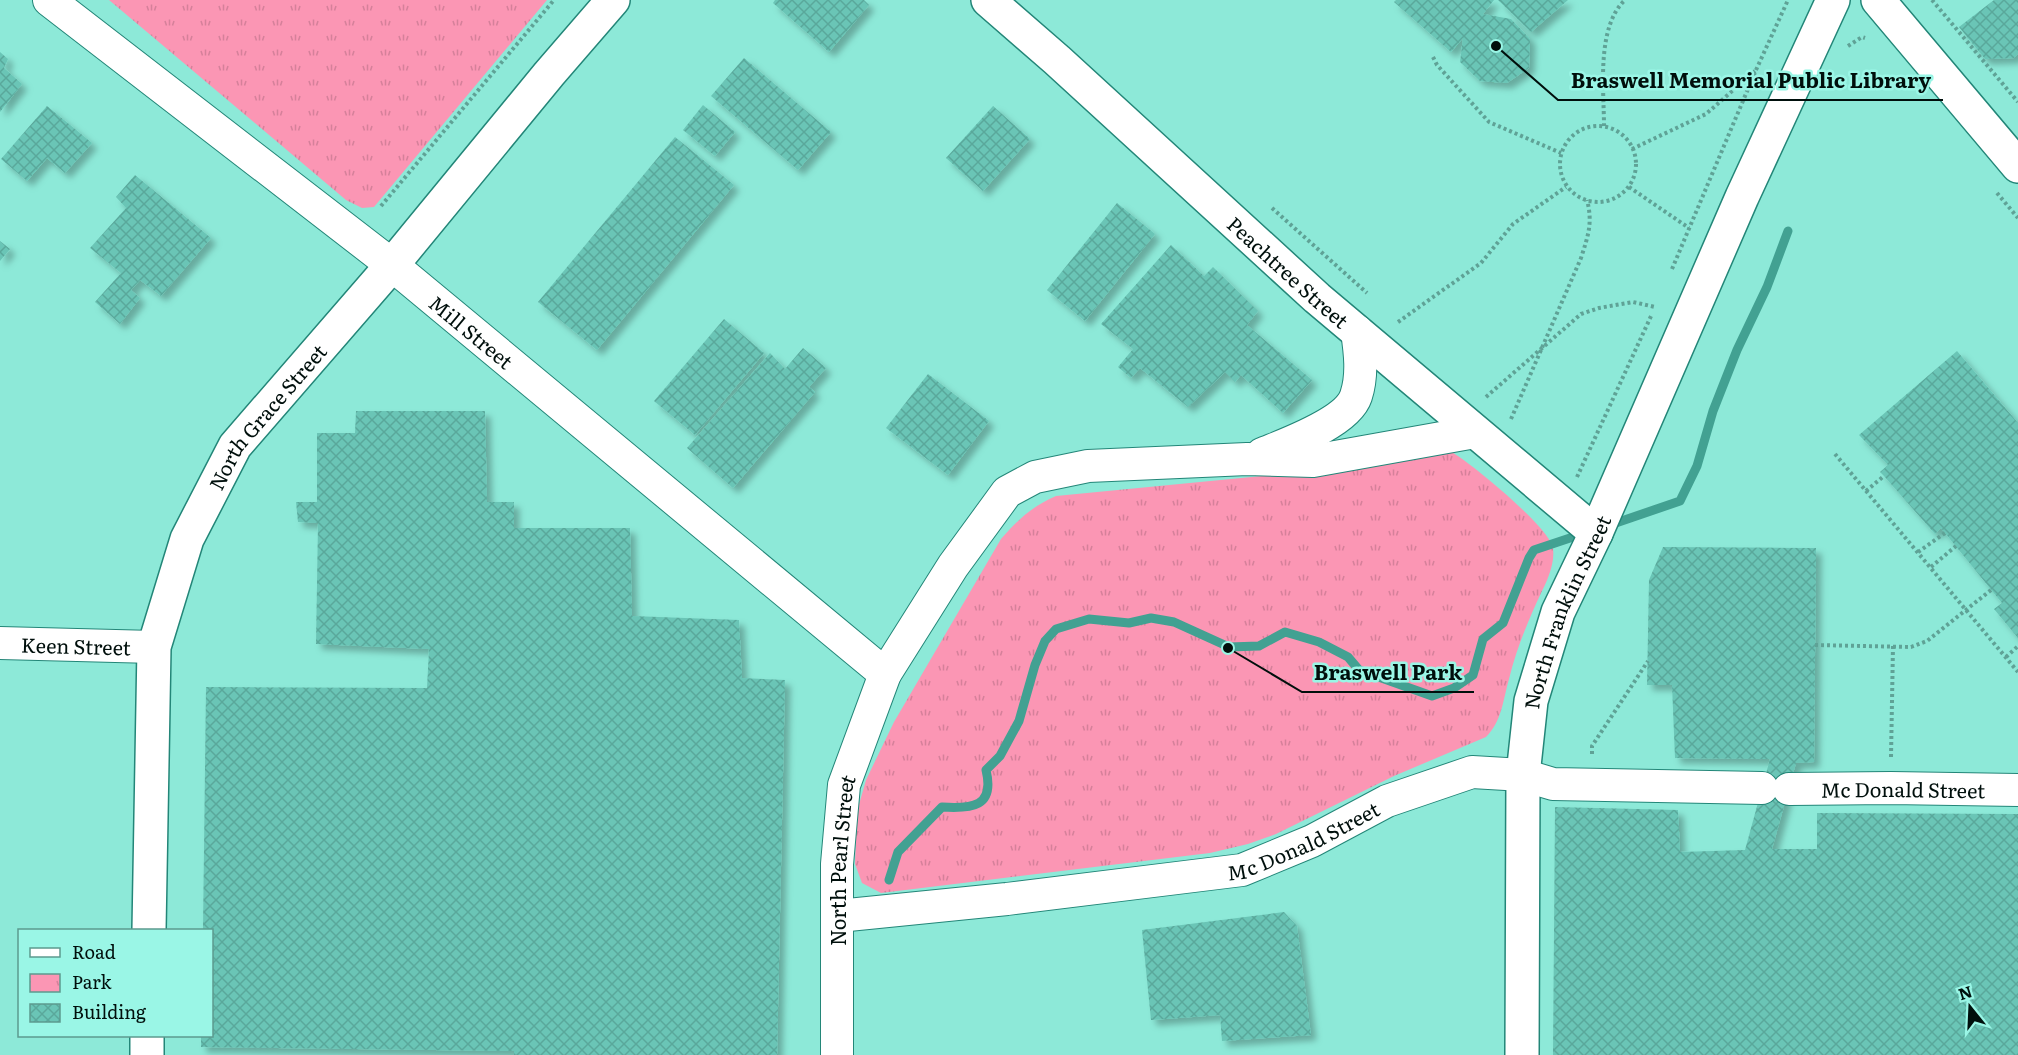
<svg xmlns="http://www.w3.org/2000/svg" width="2018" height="1055" font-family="Literata,serif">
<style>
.park{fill:url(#park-tufts)}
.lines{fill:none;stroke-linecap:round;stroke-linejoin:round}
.stream{stroke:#42a192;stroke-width:9}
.building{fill:url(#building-cross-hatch);filter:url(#shadow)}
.minor-casing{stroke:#238678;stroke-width:34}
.major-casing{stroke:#238678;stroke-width:36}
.path{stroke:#5fa296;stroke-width:4;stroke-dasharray:3 3;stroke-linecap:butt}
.minor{stroke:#fff;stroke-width:32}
.major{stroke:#fff;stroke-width:33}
.labels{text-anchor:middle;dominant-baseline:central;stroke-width:5;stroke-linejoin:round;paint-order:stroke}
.street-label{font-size:20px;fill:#000f0c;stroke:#9af6e6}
.leader{fill:none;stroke:#000f0c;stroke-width:2}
.callout-dot{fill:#000f0c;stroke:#9af6e6;stroke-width:2}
.callout-label{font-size:21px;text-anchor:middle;font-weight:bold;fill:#000f0c;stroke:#9af6e6;stroke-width:5;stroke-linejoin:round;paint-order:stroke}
</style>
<defs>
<pattern id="park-tufts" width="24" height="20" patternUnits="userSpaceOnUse" patternTransform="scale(1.5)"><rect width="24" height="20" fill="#fb96b4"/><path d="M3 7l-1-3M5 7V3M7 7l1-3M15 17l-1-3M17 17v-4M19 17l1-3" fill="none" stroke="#d5809a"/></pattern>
<pattern id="building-cross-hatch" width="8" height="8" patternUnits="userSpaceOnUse" patternTransform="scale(1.5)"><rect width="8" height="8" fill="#6ac5b6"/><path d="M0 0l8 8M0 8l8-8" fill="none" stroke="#5aa89b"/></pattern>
<filter id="shadow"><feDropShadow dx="5.5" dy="5.5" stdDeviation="3" flood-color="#0004"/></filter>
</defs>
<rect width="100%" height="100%" fill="#8de9d8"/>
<!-- park -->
<g class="park">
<polygon points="109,0 547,0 374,207 362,208 346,200"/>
<path d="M1445,448C1467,459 1544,523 1552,545C1557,559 1547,582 1541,593C1528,621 1516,650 1509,679C1503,700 1502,721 1486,737L1394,776L1276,834L1248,844L1210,853L881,893L862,883L855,864L856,836L858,808L866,780L894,722L1001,539C1019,519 1031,507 1056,496L1343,468Z"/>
</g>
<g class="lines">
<!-- stream -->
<g class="stream">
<polyline points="1607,526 1680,501 1697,466 1713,411 1737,350 1767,287 1788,231"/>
<path d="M889,880L898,852L942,807C972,809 995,807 986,770L1000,756L1019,721L1035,665L1045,641L1056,629L1089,619L1129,623L1151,618L1174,622L1229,647L1259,646L1285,632L1319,642L1348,657L1359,670L1432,696L1454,688L1473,675L1483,639L1503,623L1529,558L1534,550L1585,533"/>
</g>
</g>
<!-- building -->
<g class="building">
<polygon points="775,0 864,0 869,5 829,52 773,3"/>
<polygon points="1396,0 1494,0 1483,14 1511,19 1530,39 1529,68 1507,83 1480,81 1460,62 1463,38 1451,52 1394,2"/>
<polygon points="1498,0 1568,0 1531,32"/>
<polygon points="1994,0 2018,0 2018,54 2014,58 1985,59 1959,27"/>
<polygon points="0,52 8,59 4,68 22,84 0,112"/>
<polygon points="744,58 831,132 798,170 711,96"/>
<polygon points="703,105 735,132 715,156 683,130"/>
<polygon points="47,106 92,143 65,173 47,158 27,181 1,159"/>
<polygon points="993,106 1030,139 983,191 946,158"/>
<polygon points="675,137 734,185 597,350 538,302"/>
<polygon points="135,175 211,238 161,296 140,280 131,290 140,298 120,324 95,302 121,273 90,248 126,208 116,197"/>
<polygon points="1117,203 1155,234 1085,321 1047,290"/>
<polygon points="0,241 10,249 0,261"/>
<polygon points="1171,245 1204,276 1213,267 1258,311 1247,325 1312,380 1283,413 1241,375 1235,382 1225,372 1188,407 1140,368 1131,378 1118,367 1133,349 1101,324"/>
<polygon points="724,319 764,353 695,435 654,401"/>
<polygon points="803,348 826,368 809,387 815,392 733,488 687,448 770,353 785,369"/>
<polygon points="1957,351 2018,423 2018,638 1994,609 2002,603 1941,528 1935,534 1884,476 1880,472 1888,465 1859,435"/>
<polygon points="928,374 989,421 948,475 886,428"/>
<polygon points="356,411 485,411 487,502 514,502 514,528 630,528 632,616 739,620 742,678 785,680 777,1055 514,1055 514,1051 201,1047 201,1036 212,1036 212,930 203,930 206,687 427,688 429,649 316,644 318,523 298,522 296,502 317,502 317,433 355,433"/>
<polygon points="1663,547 1816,548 1814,762 1796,763 1772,849 1817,849 1817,813 2018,814 2018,1055 1553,1055 1555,807 1678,810 1680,852 1745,850 1770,759 1675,758 1672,685 1647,685 1649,580"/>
<polygon points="1284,912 1297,926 1311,1035 1222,1041 1220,1015 1151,1020 1142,930"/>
</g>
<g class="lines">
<defs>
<g id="minor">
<path id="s1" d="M49,0L392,265L885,674"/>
<path d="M1262,454C1286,444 1347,423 1356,396C1363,375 1360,352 1357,331"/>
<path id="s2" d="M0,643L154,647"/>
<path id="s3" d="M1789,789L1891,788L2018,790"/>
<path id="s4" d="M838,916L1007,899L1242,870L1312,841L1387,801L1472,772L1523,775L1553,784L1762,788"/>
<path id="s5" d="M837,1055V864L844,785L885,674L953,566L1007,492L1035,477L1088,466L1247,459L1313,461L1475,432"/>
</g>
<g id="major">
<path id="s6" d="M988,0L1057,60L1317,298L1596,533"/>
<polyline points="1878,0 2018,166"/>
<path id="s7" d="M149,930L154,647L187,539L235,446L392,265L549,74L613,0"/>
<polyline points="147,1055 147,1036"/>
<path id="s8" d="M1522,1055L1523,775L1531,701L1558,612L1596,533L1742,197L1833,0"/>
</g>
</defs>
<!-- minor casing -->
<use href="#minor" class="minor-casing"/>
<!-- major casing -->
<use href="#major" class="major-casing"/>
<!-- path -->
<g class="path">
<polyline points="1932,0 2018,102"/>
<polyline points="1848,46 1862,37 1865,38"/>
<polyline points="1433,57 1437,65 1489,122 1561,153"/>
<path d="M1604,126C1604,90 1596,27 1625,0"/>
<circle cx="1598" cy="164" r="38"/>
<polyline points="1632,149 1706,114 1755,71"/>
<polyline points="1629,187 1689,228"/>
<polyline points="1997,193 2018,218"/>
<polyline points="381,206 554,0"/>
<polyline points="1272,208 1367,293"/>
<polyline points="1672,269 1756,70 1788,0"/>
<polyline points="1398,322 1481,263 1513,224 1566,187"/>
<polyline points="1486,397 1581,314 1599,308 1633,302 1655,307"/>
<path d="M1511,419L1581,258C1588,236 1593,223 1587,200"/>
<polyline points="1835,454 2018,672"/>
<polyline points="1577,477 1652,314"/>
<polyline points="1866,491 1884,476"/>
<polyline points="1918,552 1945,533"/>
<polyline points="1931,567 1956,546"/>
<polyline points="1815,645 1911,647 1927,641 1991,590"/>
<polyline points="2006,657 2018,646"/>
<polyline points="1592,754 1592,746 1648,661"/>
<polyline points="1891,757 1893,646"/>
</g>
<!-- minor -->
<use href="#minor" class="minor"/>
<!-- major -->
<use href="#major" class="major"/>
</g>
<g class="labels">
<!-- street labels -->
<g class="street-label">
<text stroke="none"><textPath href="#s6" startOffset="405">Peachtree Street</textPath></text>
<text stroke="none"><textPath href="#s1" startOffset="537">Mill Street</textPath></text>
<text stroke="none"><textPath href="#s7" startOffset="543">North Grace Street</textPath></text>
<text stroke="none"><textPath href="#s8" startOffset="450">North Franklin Street</textPath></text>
<text stroke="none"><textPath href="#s2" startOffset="76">Keen Street</textPath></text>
<text stroke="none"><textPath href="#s3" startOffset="114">Mc Donald Street</textPath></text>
<text stroke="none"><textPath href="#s4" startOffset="474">Mc Donald Street</textPath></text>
<text stroke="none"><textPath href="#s5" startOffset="195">North Pearl Street</textPath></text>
</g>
</g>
<!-- callouts -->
<path class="leader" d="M1496 46L1558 100H1943M1228 648L1302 692H1474"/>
<g class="callout-dot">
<circle cx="1496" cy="46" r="6"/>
<circle cx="1228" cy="648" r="6"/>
</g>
<g class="callout-label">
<text x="1751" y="88">Braswell Memorial Public Library</text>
<text x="1388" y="680">Braswell Park</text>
</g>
<!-- legend -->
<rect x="18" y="929" width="195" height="108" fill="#9af6e6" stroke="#5c9a8f" stroke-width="1.5"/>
<rect x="30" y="948" width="30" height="9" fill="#ffffff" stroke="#5c9a8f" stroke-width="1.5"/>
<text x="72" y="959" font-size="18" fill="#000f0c">Road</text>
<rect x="30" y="974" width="30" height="18" fill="url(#park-tufts)" stroke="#5c9a8f" stroke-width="1.5"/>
<text x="72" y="989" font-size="18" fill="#000f0c">Park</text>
<rect x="30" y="1004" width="30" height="18" fill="url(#building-cross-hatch)" stroke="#5c9a8f" stroke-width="1.5"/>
<text x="72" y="1019" font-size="18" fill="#000f0c">Building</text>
<!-- north arrow -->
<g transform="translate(1970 1007) rotate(342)" stroke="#9af6e6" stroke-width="4.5" paint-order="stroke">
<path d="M0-4.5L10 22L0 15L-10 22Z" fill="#000f0c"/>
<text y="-9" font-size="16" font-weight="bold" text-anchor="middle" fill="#000f0c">N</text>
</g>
</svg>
